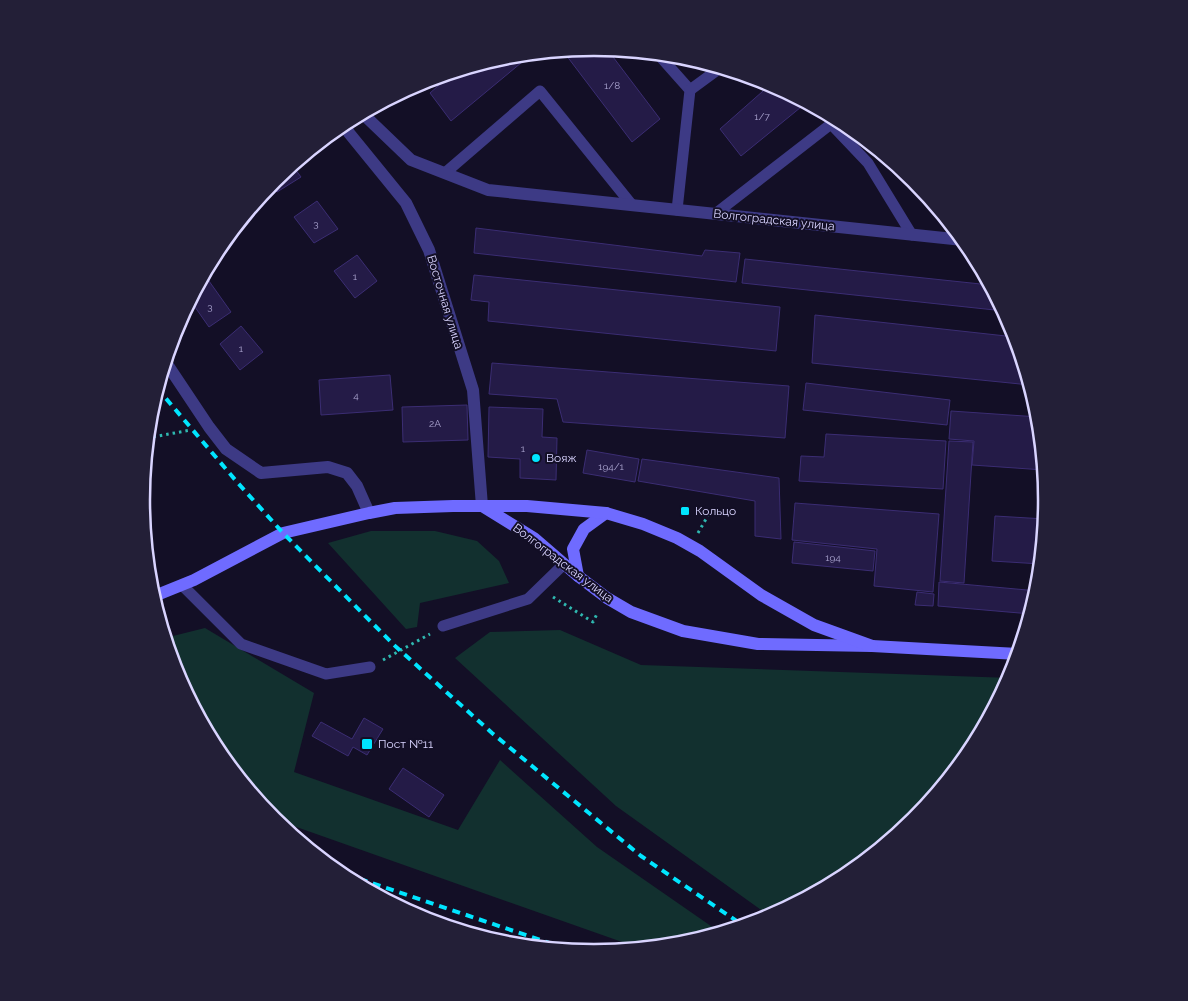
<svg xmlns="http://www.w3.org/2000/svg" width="1188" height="1001" font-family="Raleway,sans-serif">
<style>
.green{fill:#12302f}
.building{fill:#241b47;stroke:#3b2d73}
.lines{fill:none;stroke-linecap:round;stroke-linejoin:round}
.path{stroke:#2fb8b0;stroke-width:3;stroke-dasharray:2.5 4;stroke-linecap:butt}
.lane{stroke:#3d3a85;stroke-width:11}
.street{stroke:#3d3a85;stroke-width:12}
.secondary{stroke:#6f6bff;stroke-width:12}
.rail{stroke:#00e5ff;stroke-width:4;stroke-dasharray:8 6;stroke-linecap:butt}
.poi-dot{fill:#00e5ff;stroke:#130f26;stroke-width:2}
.labels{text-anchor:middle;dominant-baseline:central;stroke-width:4;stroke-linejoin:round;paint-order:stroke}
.number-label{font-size:10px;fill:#aca6d1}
.street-label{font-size:12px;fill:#d9d4ff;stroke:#130f26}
.poi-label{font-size:12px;fill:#d9d4ff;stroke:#130f26;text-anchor:start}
.rim{fill:none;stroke:#d9d4ff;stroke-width:2.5}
</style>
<rect width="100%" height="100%" fill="#130f26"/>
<!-- green -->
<g class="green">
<polygon points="371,531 435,531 477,541 499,561 509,583 420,603 417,627 406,629 328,543"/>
<polygon points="205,628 314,693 294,772 458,830 500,760 597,847 721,933 682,945 642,949 271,818 217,752 175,674 165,638"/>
<polygon points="560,630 641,665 1011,678 970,752 914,821 845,877 771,917 616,806 455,658 490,632"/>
</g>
<!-- building -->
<g class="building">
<polygon points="594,48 607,49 660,119 632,142 563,51"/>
<polygon points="533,53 451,121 430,93 454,72 506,56"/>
<polygon points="771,84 806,103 741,156 720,129"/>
<polygon points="292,165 301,177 277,192 271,184"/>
<polygon points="317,201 338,229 314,243 294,217"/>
<polygon points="476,228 702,256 705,250 740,253 736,282 474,253"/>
<polygon points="357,255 377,281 355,298 334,271"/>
<polygon points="745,259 990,285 1004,311 742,283"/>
<polygon points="204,274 231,312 209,327 190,300"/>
<polygon points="474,275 780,307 776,351 488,321 489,302 471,300"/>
<polygon points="815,315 1015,337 1030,385 812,363"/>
<polygon points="241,326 263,352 240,370 220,344"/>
<polygon points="492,363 789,386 785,438 563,422 557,399 489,394"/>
<polygon points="390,375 393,410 321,415 319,380"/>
<polygon points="806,383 950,400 947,425 803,410"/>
<polygon points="467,405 468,440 403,442 402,407"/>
<polygon points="489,407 543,409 542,437 557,438 556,480 520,478 520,459 488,457"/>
<polygon points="951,411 1039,417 1044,470 972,465 974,441 949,439"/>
<polygon points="826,434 946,441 943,489 799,481 801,456 824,457"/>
<polygon points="949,441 973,442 964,583 940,581"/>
<polygon points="587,450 639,459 635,482 583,473"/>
<polygon points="642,459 779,478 781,539 755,536 755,501 638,481"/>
<polygon points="795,503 939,514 933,592 874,586 877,549 792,540"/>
<polygon points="995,516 1045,519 1041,564 992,561"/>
<polygon points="794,542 875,551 873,571 792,563"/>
<polygon points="939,582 1038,591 1031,614 938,606"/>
<polygon points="917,592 934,594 933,606 915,605"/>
<polygon points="364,718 383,729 367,755 353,747 348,756 312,736 321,722 352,739"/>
<polygon points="403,768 444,795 429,817 389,789"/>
</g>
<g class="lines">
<!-- path -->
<g class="path">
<polyline points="147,438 191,430"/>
<polyline points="698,533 710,512"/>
<polyline points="553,597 593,622 598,612"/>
<polyline points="383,660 430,634"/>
</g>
<!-- lane -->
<g class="lane">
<polyline points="658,54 690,90 677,210"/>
<polyline points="690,90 720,68"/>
<polyline points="445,173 540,91 632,205"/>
<polyline points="715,214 831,124 868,163 912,235"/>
<polyline points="182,585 241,644 326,674 370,667"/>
<polyline points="443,626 528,599 564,564"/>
</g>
<!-- street -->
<g class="street">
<polyline points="362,113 411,160 488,190 963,240"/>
<polyline points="344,123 349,133 406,203 429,250 473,390 482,506"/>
<polyline points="165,361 209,427 226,449 261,473 328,467 347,473 357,486 369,513"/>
</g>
<!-- secondary -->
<g class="secondary">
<polyline points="482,506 534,538 578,576 607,598 631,612 683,631 758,644 872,646 1019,654"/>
<polyline points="578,576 573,549 584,529 606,513"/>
<polyline points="152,597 194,580 283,533 369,513 395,508 453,506 527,506 606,513 643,524 677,538 700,551 761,595 814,625 872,646"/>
</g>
<!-- rail -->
<g class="rail">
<polyline points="157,388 237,482 283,533 394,645 492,733 641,856 744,926"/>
<polyline points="333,870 576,952"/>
</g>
</g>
<!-- markers -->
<g class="poi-dot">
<circle cx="536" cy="458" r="5"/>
<rect x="680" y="506" width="10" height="10" rx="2.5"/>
<rect x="361" y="738" width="12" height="12" rx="2.5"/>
</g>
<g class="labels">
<!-- number labels -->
<g class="number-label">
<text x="612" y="85">1/8</text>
<text x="762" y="116">1/7</text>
<text x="316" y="223">3</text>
<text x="355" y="276">1</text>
<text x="210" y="306">3</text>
<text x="241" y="348">1</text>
<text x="356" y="395">4</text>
<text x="435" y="423">2А</text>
<text x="523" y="448">1</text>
<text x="611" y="466">194/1</text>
<text x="833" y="557">194</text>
</g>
<!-- street labels -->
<g class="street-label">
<text transform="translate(774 220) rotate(6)">Волгоградская улица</text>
<text transform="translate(445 302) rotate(73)">Восточная улица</text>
<text transform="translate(563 563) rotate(37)">Волгоградская улица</text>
</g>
<!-- poi labels -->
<g class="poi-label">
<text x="546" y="458">Вояж</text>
<text x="695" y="511">Кольцо</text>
<text x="378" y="744">Пост №11</text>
</g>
</g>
<!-- crop -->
<path d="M0 0H1188V1001H0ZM150 500a444 444 0 1 1 888 0a444 444 0 1 1-888 0Z" fill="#231f37" fill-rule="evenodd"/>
<path class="rim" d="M150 500a444 444 0 1 1 888 0a444 444 0 1 1-888 0Z"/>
</svg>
